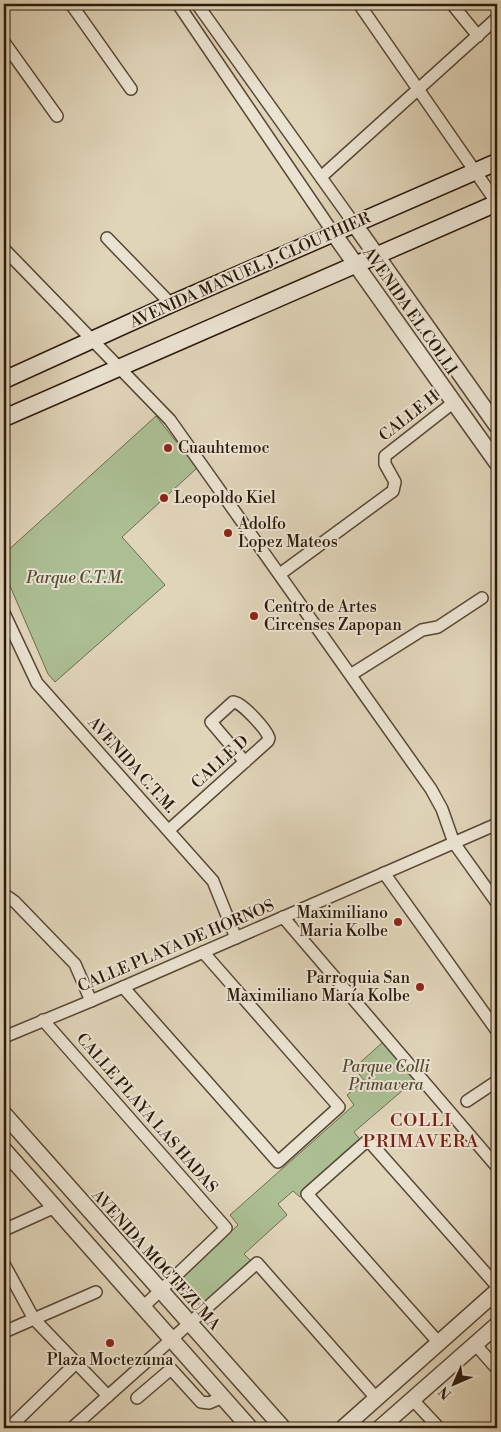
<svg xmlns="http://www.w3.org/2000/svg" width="501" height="1432" font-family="'Libre Bodoni',serif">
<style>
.green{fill:#acbe94;stroke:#6c6c50}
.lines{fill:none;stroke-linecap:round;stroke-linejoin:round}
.minor-casing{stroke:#584836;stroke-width:14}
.tertiary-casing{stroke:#584836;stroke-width:18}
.secondary-casing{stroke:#2b190b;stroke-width:19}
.minor{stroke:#ebe3d2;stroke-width:11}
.tertiary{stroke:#ebe3d2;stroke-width:15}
.secondary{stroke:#ebe3d2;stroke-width:16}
.poi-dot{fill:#8f2418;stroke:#ebe3d2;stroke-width:2}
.labels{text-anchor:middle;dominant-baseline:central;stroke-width:4;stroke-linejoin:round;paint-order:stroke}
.street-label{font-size:16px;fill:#2b190b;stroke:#ebe3d2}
.poi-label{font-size:16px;fill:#2b190b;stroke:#ebe3d2;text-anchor:start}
.park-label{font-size:16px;font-style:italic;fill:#524b34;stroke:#ebe3d2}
.neighbourhood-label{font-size:18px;letter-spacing:1px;fill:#7a1f14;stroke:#ebe3d2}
</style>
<rect width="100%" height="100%" fill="#e0d4b9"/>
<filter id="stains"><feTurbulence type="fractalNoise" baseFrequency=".004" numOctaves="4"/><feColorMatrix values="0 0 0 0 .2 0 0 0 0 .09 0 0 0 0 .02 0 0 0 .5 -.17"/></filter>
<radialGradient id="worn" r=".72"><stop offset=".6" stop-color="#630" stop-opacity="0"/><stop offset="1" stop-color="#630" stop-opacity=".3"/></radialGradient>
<!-- green -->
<g class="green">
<polygon points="156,416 197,468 122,537 165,585 55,682 48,674 4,572 4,554"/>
<polygon points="384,1041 417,1078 354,1132 362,1142 300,1197 293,1191 278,1204 287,1215 244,1254 251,1261 200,1306 177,1281 238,1225 230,1215 354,1105 347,1095 364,1080 354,1068"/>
</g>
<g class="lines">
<defs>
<g id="minor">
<polyline points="71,4 131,89"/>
<polyline points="178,4 334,234"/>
<polyline points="197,4 355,225"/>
<polyline points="359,4 497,203"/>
<polyline points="452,4 478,36"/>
<polyline points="4,42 57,116"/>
<polyline points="321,177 497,18"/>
<polyline points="107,238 171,304"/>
<polyline points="4,249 170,420 431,789 442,809 454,843 497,903"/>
<polyline points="280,574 393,491 395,482 385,464 385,456 454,402"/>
<polyline points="4,613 37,683 213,881 236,938"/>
<polyline points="352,674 422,630 438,627 482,598"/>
<path d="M169,830L268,741L269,738C266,729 242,702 233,702L211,722L245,762"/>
<polyline points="384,873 497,1031"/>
<polyline points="4,899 8,897 15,902 75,964 91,1001"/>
<polyline points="283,917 497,1167"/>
<polyline points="123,987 278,1162 339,1107 203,952"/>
<polyline points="43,1020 226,1228 143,1307"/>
<polyline points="4,1037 91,1001 497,824"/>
<polyline points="467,1101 497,1081"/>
<polyline points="4,1230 55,1207"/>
<polyline points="4,1264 34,1319 108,1396"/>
<polyline points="4,1332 96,1292"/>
<polyline points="439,1343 307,1194 368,1140 497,1286"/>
<polyline points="475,1344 497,1369"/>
<polyline points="137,1398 171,1369 201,1402 209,1403 223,1397"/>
<polyline points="413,1400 439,1428"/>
<polyline points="9,1428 76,1363"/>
<polyline points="72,1428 257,1263 377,1399"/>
</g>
<g id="tertiary">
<polyline points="355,225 497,426"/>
<polyline points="334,234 497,463"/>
<polyline points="4,1114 283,1428"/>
<polyline points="4,1150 250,1428"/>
<polyline points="343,1428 497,1291"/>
<polyline points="380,1428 497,1325"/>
</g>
<g id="secondary">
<polyline points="4,380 171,304 497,162"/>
<polyline points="4,418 497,203"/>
</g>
</defs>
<!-- minor casing -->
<use href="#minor" class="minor-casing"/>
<!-- tertiary casing -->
<use href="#tertiary" class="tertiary-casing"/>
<!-- secondary casing -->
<use href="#secondary" class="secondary-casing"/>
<!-- minor -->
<use href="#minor" class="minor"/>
<!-- tertiary -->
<use href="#tertiary" class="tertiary"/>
<!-- secondary -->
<use href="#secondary" class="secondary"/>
</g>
<!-- markers -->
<g class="poi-dot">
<circle cx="168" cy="448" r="5"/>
<circle cx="164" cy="498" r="5"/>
<circle cx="228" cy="533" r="5"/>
<circle cx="254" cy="616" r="5"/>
<circle cx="398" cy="922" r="5"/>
<circle cx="420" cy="987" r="5"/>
<circle cx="110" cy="1343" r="5"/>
</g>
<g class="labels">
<!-- street labels -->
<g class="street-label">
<text transform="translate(250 270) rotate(-24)">AVENIDA MANUEL J. CLOUTHIER</text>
<text transform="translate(410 311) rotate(55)">AVENIDA EL COLLI</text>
<text transform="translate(409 416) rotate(-38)">CALLE H</text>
<text transform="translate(220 762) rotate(-42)">CALLE D</text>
<text transform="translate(132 765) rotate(48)">AVENIDA C.T.M.</text>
<text transform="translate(176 946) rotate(-23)">CALLE PLAYA DE HORNOS</text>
<text transform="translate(147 1113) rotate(49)">CALLE PLAYA LAS HADAS</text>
<text transform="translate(156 1260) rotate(48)">AVENIDA MOCTEZUMA</text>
</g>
<!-- poi labels -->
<g class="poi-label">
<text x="178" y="448">Cuauhtemoc</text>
<text x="174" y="498">Leopoldo Kiel</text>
<text x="238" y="524">Adolfo<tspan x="238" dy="18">Lopez Mateos</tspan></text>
<text x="264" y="607">Centro de Artes<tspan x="264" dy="18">Circenses Zapopan</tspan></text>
<text x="388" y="913" text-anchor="end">Maximiliano<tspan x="388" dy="18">Maria Kolbe</tspan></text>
<text x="410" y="978" text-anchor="end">Parroquia San<tspan x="410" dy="18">Maximiliano María Kolbe</tspan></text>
<text x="110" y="1360" text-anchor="middle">Plaza Moctezuma</text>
</g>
<!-- park labels -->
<g class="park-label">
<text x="75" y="578">Parque C.T.M.</text>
<text x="386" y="1067">Parque Colli<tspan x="386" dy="18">Primavera</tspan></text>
</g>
<!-- neighbourhood labels -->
<g class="neighbourhood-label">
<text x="421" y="1120">COLLI<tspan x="421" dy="21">PRIMAVERA</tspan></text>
</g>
</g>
<!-- margin -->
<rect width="501" height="1432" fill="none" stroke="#e0d4b9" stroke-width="20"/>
<rect x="5" y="5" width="491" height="1422" fill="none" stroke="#2b190b" stroke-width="2.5"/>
<rect x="10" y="10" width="481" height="1412" fill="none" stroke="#2b190b"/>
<!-- north arrow -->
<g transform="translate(454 1384) rotate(225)" stroke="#ebe3d2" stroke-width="4" paint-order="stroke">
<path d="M0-4L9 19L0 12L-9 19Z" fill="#2b190b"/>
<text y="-8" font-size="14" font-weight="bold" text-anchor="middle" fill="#2b190b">N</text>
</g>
<rect width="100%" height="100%" filter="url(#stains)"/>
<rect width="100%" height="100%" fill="url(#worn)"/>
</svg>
